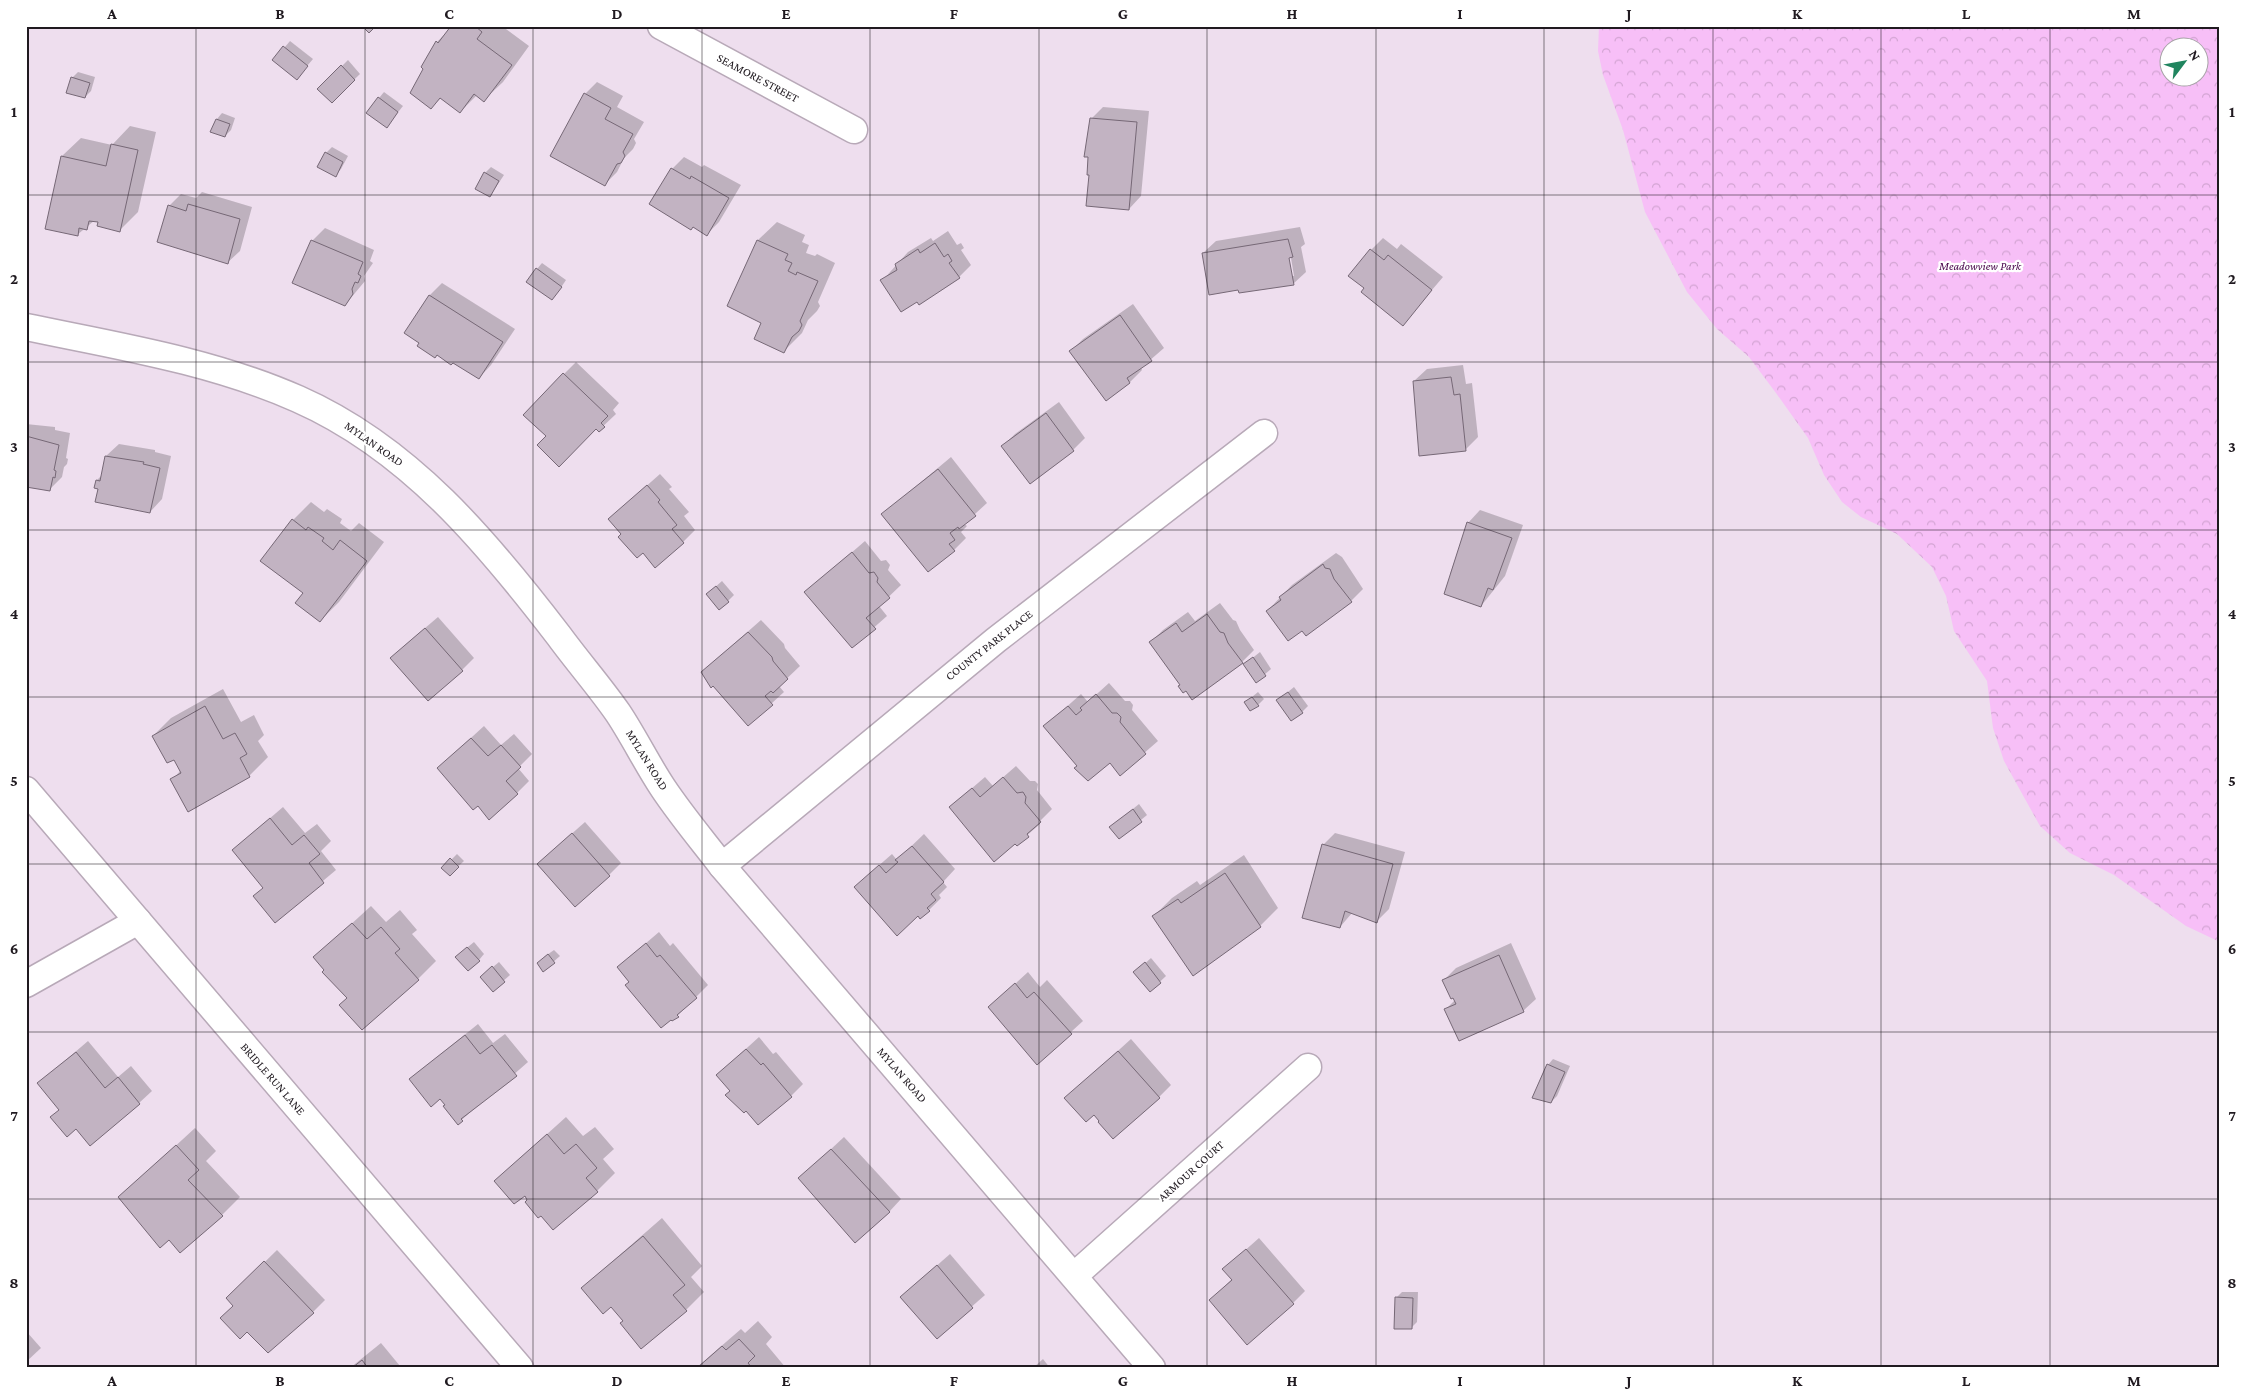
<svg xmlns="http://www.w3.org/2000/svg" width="2246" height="1394" font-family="'Crimson Pro',serif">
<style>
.park{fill:url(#park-crowns);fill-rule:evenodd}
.shadow{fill:#0003;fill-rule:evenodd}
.building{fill:#c2b3c2;stroke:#766876}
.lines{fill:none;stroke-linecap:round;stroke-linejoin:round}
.street-casing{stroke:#b8a9b8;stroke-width:29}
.street{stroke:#fff;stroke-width:26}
.grid{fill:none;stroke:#201a20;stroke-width:1;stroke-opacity:0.55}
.labels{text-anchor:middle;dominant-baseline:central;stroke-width:4.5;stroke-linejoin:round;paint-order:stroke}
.street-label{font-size:12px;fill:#201a20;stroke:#fff}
.park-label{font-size:12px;font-style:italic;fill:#460249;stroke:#fff}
.neatline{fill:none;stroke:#201a20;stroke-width:2}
.grid-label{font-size:16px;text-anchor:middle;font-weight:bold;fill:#201a20}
</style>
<defs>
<pattern id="park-crowns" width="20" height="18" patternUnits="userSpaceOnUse" patternTransform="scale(1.25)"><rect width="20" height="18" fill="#f7bff7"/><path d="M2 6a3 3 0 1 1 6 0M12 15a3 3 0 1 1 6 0" fill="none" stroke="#d3a4d3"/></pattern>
</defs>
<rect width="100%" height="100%" fill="#eedeee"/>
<!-- park -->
<path class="park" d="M1599,26H2220V942L2186,926L2114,875L2070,853L2040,826L2004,761L1993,728L1987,681L1954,631L1946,596L1932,567L1897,534L1861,517L1842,502L1824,475L1808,438L1776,393L1749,357L1717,329L1687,292L1645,212L1623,130L1603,75L1598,51ZM2168,48H2198V78H2168Z"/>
<!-- shadow -->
<g class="shadow">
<polygon points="453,26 502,26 529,46 503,82 484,100 477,95 460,112 441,98 431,107 425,68 422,66 437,42"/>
<polygon points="290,41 313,59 302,72 274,60"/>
<polygon points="348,60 360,74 332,101 319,89"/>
<polygon points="78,72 95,77 91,91 85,97 72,78"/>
<polygon points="597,82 623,96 617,107 644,122 634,139 636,143 633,149 624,158 617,172 605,184 585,94"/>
<polygon points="384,92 403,106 387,126 379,98"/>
<polygon points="1103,107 1149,111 1141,196 1129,209 1091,174 1089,156 1085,156 1091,119"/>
<polygon points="222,113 235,118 231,130 225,136 217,119"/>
<polygon points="130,126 156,132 138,212 120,230 95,220 77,235 62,156 81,138 112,145"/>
<polygon points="332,147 348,156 341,169 336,175 326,153"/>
<polygon points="684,157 702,167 704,165 741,185 719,222 707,234 672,169"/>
<polygon points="491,167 504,175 490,196 485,173"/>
<polygon points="202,192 252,207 240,251 227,263 169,206 181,194 196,198"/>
<polygon points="777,222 805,235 802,242 809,245 806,253 815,256 817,254 835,263 818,302 820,306 817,311 808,320 802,333 784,351 763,322 729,306 758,240"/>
<path d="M1300,227L1305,244L1301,247L1306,272L1293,284L1239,289L1203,253L1216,241ZM1287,252H1290L1294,276H1291Z"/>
<polygon points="325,228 374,250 370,261 373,263 364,276 365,281 345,305 312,241"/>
<polygon points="948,231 957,245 961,243 964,248 961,250 971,265 959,277 882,281 908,252 931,238 933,241"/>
<polygon points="1383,238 1397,249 1401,244 1443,277 1403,324 1366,288 1371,250"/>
<polygon points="542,263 566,280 558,292 537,269"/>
<polygon points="442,283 515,329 491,365 479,378 406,333 430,295"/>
<polygon points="1133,304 1164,348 1141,368 1142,370 1130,382 1106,399 1071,351 1083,339"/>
<polygon points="576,362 619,403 613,410 616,414 599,430 596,428 547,436 564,374"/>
<polygon points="1463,365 1466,384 1472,383 1478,437 1465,450 1414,381 1427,369"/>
<polygon points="1059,402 1085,438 1073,450 1003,446 1015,434"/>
<polygon points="26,424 55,427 55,430 70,433 66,458 68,459 67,464 64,467 62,477 49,490 26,485"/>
<polygon points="119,444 155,450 155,452 171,456 162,499 150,512 100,488 97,480 102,475 106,456"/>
<polygon points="951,457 987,503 964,524 967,526 961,532 966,538 954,550 883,514"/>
<polygon points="660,474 672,487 669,489 689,512 684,516 695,530 683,542 643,551 609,519"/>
<polygon points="311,502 324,512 327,509 342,519 340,523 351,531 359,523 384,542 339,602 320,621 305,593 293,520"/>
<polygon points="1480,510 1523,525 1505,576 1481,606 1450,574 1468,523"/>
<polygon points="865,541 881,561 886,560 890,565 888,570 901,585 879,606 887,616 852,647 806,592"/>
<polygon points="1336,553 1342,557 1363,589 1351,601 1303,629 1267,611 1292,585"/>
<polygon points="722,581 734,595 728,601 713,589"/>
<polygon points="1220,603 1233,620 1236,621 1240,630 1254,650 1242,662 1186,690 1151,642 1163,630 1188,612 1195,621"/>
<polygon points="438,617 474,658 462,670 404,646"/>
<polygon points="761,620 784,644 785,648 800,666 779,686 784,692 748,725 702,672"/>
<polygon points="1260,652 1271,669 1257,681 1245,664"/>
<polygon points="1109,683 1125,701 1130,701 1133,705 1132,710 1158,741 1120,774 1110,761 1078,766 1045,726 1081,694 1088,702"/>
<polygon points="1294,687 1308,706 1302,712 1277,701"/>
<polygon points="223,689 241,722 254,715 264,735 258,741 268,757 249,776 172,780 181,770 174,758 153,736 171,718"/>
<polygon points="1258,692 1264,699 1258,705 1246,702"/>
<polygon points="484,726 501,745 514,734 532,754 518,768 529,781 517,793 438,768"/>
<polygon points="1016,766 1030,781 1035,781 1038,784 1037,790 1052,809 1039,822 1040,824 1017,844 950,807 985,777 993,786"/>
<polygon points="1139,804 1147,815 1119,838 1117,822"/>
<polygon points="283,807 305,833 317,824 331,841 321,851 336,870 275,921 264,887 233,850"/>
<polygon points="585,822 621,863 609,875 551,852"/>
<polygon points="1335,833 1405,852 1389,909 1377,921 1352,913 1340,927 1323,845"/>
<polygon points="924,834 955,869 943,882 947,887 939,895 941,898 929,910 868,875 892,854 897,860"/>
<polygon points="457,854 464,861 450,874 443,868"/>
<polygon points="1244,855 1278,908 1260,926 1154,916 1172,898 1197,881 1200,885"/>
<polygon points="371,906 386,922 400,910 417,930 412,934 436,961 418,979 326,970 314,958"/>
<polygon points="659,932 670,946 673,943 708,985 673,1020 618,967"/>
<polygon points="474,942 484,954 479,960 463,951"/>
<polygon points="1511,943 1536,999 1523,1011 1446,1009 1455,1000 1444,980 1456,968"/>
<polygon points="554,950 560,956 544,970 544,957"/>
<polygon points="1151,958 1166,976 1150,991 1141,967"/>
<polygon points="499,962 510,975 493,990 487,972"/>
<polygon points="1028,972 1040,987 1047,980 1083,1021 1037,1063 990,1007"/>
<polygon points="478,1024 493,1043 505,1034 528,1062 458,1123 440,1097 410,1079"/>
<polygon points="759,1037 773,1054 776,1052 803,1084 791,1096 731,1091 717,1075"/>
<polygon points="1131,1039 1171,1085 1159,1097 1101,1121 1095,1113 1066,1098"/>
<polygon points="88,1041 118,1077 131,1066 152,1091 139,1103 52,1117 60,1109 39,1083"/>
<polygon points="1553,1059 1570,1066 1557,1096 1551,1102 1548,1065"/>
<polygon points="566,1117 583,1136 595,1127 614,1149 603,1159 615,1173 597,1191 529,1199 525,1194 495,1181"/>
<polygon points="195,1128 216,1151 206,1161 240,1197 222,1215 169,1238 120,1197"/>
<polygon points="844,1137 901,1199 889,1212 800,1178"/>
<polygon points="662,1218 702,1266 691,1277 704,1292 686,1310 624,1321 612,1306 582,1288"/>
<polygon points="1259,1238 1305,1291 1293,1303 1210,1300 1232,1279 1224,1269"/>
<polygon points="277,1250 325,1300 313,1312 234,1305 228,1298"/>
<polygon points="950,1254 985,1295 937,1337 901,1297"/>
<polygon points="1402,1292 1418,1292 1417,1322 1411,1328 1396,1298"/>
<polygon points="758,1321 772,1337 766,1344 786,1368 696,1368 741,1329 745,1333"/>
<polygon points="26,1331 41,1348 26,1362"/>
<polygon points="381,1343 400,1366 398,1368 350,1368"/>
<polygon points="1043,1359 1050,1368 1033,1368"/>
</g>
<!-- building -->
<g class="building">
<polygon points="362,26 376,26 369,33"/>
<polygon points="451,26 475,26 482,32 477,39 512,65 484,102 474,94 460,113 440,98 431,109 410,93 423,69 421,67 436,41 438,43"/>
<polygon points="283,46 308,66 297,80 272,60"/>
<polygon points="341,65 355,80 332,103 317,89"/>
<polygon points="71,77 90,83 85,98 66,93"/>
<polygon points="584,93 611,108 605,119 633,134 623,152 625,156 621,163 617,164 605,186 550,156"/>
<polygon points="378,97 398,112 387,128 366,113"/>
<polygon points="1090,118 1137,122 1129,210 1086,206 1089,175 1087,175 1088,157 1084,157"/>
<polygon points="216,119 230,124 225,137 210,132"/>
<polygon points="111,144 138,150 120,232 97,226 98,222 89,221 87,230 79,228 78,236 45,229 61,156 106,166"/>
<polygon points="325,152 343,162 336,177 317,167"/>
<polygon points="671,168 690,179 691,176 729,198 707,236 693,227 691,230 649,204"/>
<polygon points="484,172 499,181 490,197 475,189"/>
<polygon points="188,204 240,219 228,264 157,242 168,205 186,211"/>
<polygon points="1288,239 1293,257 1289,258 1294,285 1239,293 1238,290 1209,295 1202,253"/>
<polygon points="311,240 363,262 358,274 361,276 358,283 355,282 352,289 353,294 345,306 292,283"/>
<polygon points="757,240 788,254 785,260 792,263 788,271 796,275 797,272 818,281 800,321 802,325 799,331 792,337 784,353 754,339 761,323 727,306"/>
<polygon points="935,243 944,257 948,254 952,261 949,263 960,278 919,305 917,302 901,312 880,280 897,270 895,264 918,249 920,253"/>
<polygon points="1370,249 1384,260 1388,255 1432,290 1403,326 1361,292 1364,288 1348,276"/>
<polygon points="536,268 562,287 552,300 526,282"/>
<polygon points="429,295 503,342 479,379 453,363 451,365 437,355 435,358 417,346 419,343 404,333"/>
<polygon points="1120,315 1152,361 1127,378 1130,383 1106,401 1069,351"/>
<polygon points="563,373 608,416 601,423 605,427 599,432 596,429 559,467 537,445 546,436 523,415"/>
<polygon points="1451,377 1454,395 1460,394 1466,451 1419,456 1413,381"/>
<polygon points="1046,413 1074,451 1030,484 1001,446"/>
<polygon points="26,436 59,445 54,470 56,471 55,478 53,477 50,491 26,487"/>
<polygon points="105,456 144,462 143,464 160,468 150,513 95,502 98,489 94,488 96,480 100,481"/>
<polygon points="938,469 976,516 959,529 958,527 950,533 955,540 949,544 955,551 928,572 881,514"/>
<polygon points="647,485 660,500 658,502 677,525 672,529 684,543 655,568 643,553 637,558 618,537 621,534 608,519"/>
<polygon points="292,519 306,530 308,527 324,538 322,541 333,550 340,540 367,561 320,622 295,603 303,593 260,561"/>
<polygon points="1467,522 1512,538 1493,590 1488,588 1481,607 1444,594"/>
<polygon points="852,552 869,573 874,572 878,578 877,582 890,598 866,618 876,629 852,648 804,592"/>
<polygon points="1323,564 1325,568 1330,569 1334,579 1352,602 1306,636 1302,631 1288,641 1266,611 1281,600 1279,597"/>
<polygon points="716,586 729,602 719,610 706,594"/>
<polygon points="1207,614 1220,632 1224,633 1228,643 1243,663 1192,700 1186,691 1183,693 1178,686 1180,685 1149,642 1176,623 1182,632"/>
<polygon points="425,628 463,671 428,701 390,658"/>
<polygon points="748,632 772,657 773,661 788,679 773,693 771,691 765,696 773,705 748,726 713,686 711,688 701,672"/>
<polygon points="1253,657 1266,676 1256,683 1243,664"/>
<polygon points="1288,692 1303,713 1291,721 1276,700"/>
<polygon points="1096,694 1112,713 1117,713 1121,717 1120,722 1146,754 1120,776 1110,763 1088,781 1074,768 1077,766 1043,726 1068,706 1076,715 1082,710 1080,708"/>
<polygon points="1252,697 1259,706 1250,711 1244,702"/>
<polygon points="205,706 223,739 235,733 247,754 240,758 250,777 188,812 170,779 181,773 174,760 167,763 152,736"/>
<polygon points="471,738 488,756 501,745 521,767 506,781 518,794 489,820 478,806 473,810 437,768"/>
<polygon points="1003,777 1017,793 1023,792 1026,797 1025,803 1041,822 1027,834 1029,837 1017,846 1015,844 994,862 949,807 972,788 980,797"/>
<polygon points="1133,809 1142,822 1119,839 1109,827"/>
<polygon points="270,818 292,845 304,835 320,854 309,863 324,883 275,923 253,896 263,888 232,850"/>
<polygon points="572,833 610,876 575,907 537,864"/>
<polygon points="1322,844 1393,864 1377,923 1345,911 1340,928 1302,918"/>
<polygon points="912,846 944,882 931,894 936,900 927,908 930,911 920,919 918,916 897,936 854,887 879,865 886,873 898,862 895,860"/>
<polygon points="450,858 459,867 450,876 441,868"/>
<polygon points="1225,873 1261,927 1193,976 1152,916 1178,899 1181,903"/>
<polygon points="352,923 367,939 381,927 400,949 395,953 419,980 362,1030 339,1005 347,998 322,972 324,970 313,957"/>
<polygon points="646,943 657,957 660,955 697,998 677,1015 679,1017 672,1021 671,1020 661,1028 625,985 629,982 617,967"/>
<polygon points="467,947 480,961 468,971 455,957"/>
<polygon points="548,954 555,963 543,972 537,963"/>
<polygon points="1499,955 1524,1012 1459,1041 1444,1009 1456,1004 1453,998 1451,999 1442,980"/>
<polygon points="1145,962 1161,983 1150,992 1133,972"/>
<polygon points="492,966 505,982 493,992 480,977"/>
<polygon points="1015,983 1027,998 1034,992 1072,1034 1037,1065 988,1007"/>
<polygon points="465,1035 480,1054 492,1045 517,1076 461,1119 463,1121 458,1125 443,1106 445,1105 440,1099 431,1107 409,1079"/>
<polygon points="746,1049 761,1065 763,1063 792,1097 758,1125 746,1111 744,1113 725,1095 730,1091 716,1075"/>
<polygon points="1118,1051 1160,1098 1113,1139 1098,1122 1099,1121 1094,1115 1086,1122 1064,1098"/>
<polygon points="76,1052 105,1088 118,1077 140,1104 90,1146 76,1129 67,1137 50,1117 59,1110 37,1083"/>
<polygon points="1547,1064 1565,1072 1551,1103 1532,1098"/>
<polygon points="547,1134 564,1154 576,1144 597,1168 586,1178 598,1192 553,1230 541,1216 538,1218 525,1202 527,1200 525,1196 514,1204 494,1181"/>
<polygon points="176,1145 199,1170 188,1180 223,1216 180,1253 169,1240 160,1248 118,1197"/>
<polygon points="831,1149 890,1212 855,1243 798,1178"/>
<polygon points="643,1236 685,1285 673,1295 687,1311 641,1349 620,1323 623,1321 611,1307 603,1314 581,1288"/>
<polygon points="1246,1249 1294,1304 1247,1345 1209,1300 1232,1280 1222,1269"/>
<polygon points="264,1261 314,1313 268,1353 247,1332 240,1339 220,1318 233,1306 226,1298"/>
<polygon points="937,1265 973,1308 937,1339 900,1297"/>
<polygon points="1395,1297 1413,1298 1412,1329 1394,1329"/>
<polygon points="739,1339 755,1356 748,1363 752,1368 697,1368 722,1346 726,1350"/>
<polygon points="362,1360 368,1368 352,1368"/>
</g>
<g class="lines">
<defs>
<g id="street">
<polyline points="661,26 854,130"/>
<path d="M26,327C118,346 212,361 298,399C409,448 487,542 559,636C578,662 600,687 618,713C634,737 647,764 663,788C681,815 702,840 722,866L1152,1368"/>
<polyline points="26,790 520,1368"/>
<polyline points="722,866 996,640 1264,433"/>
<polyline points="26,984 138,921"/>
<polyline points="1075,1275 1308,1067"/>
</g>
</defs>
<!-- street casing -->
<use href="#street" class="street-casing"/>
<!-- street -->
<use href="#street" class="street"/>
</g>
<!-- grid -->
<path class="grid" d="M196,26V1368M365,26V1368M533,26V1368M702,26V1368M870,26V1368M1039,26V1368M1207,26V1368M1376,26V1368M1544,26V1368M1713,26V1368M1881,26V1368M2050,26V1368M26,195H2220M26,362H2220M26,530H2220M26,697H2220M26,864H2220M26,1032H2220M26,1199H2220"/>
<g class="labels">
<!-- street labels -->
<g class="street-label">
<text transform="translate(758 78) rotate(28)">SEAMORE STREET</text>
<text transform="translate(374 444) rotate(35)">MYLAN ROAD</text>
<text transform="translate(989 645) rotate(-38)">COUNTY PARK PLACE</text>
<text transform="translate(647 760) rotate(58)">MYLAN ROAD</text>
<text transform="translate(902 1075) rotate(49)">MYLAN ROAD</text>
<text transform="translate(273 1079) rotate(49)">BRIDLE RUN LANE</text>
<text transform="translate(1191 1171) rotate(-42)">ARMOUR COURT</text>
</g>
<!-- park labels -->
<g class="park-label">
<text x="1980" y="266">Meadowview Park</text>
</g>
</g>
<!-- border -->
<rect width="2246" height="1394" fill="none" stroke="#ffffff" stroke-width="55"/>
<!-- north arrow -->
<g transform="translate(2184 62) rotate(58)"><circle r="24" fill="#ffffff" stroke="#a6a3a6"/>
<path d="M0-4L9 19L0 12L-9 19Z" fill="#20855f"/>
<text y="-8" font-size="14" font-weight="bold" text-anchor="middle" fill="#201a20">N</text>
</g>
<rect x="28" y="28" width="2190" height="1338" class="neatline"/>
<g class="grid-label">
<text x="112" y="19">A</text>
<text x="280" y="19">B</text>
<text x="449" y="19">C</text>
<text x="617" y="19">D</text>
<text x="786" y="19">E</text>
<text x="954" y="19">F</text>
<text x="1123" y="19">G</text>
<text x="1292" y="19">H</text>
<text x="1460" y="19">I</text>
<text x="1629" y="19">J</text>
<text x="1797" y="19">K</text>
<text x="1966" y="19">L</text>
<text x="2134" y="19">M</text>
<text x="14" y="117">1</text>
<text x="2232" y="117">1</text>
<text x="14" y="284">2</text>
<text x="2232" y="284">2</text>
<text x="14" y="452">3</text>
<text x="2232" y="452">3</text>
<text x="14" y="619">4</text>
<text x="2232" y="619">4</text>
<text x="14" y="786">5</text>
<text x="2232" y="786">5</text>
<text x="14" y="954">6</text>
<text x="2232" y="954">6</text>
<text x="14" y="1121">7</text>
<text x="2232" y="1121">7</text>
<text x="14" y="1288">8</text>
<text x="2232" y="1288">8</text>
<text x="112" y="1386">A</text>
<text x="280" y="1386">B</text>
<text x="449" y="1386">C</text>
<text x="617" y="1386">D</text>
<text x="786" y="1386">E</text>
<text x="954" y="1386">F</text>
<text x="1123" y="1386">G</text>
<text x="1292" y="1386">H</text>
<text x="1460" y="1386">I</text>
<text x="1629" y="1386">J</text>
<text x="1797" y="1386">K</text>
<text x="1966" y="1386">L</text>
<text x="2134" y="1386">M</text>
</g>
</svg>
